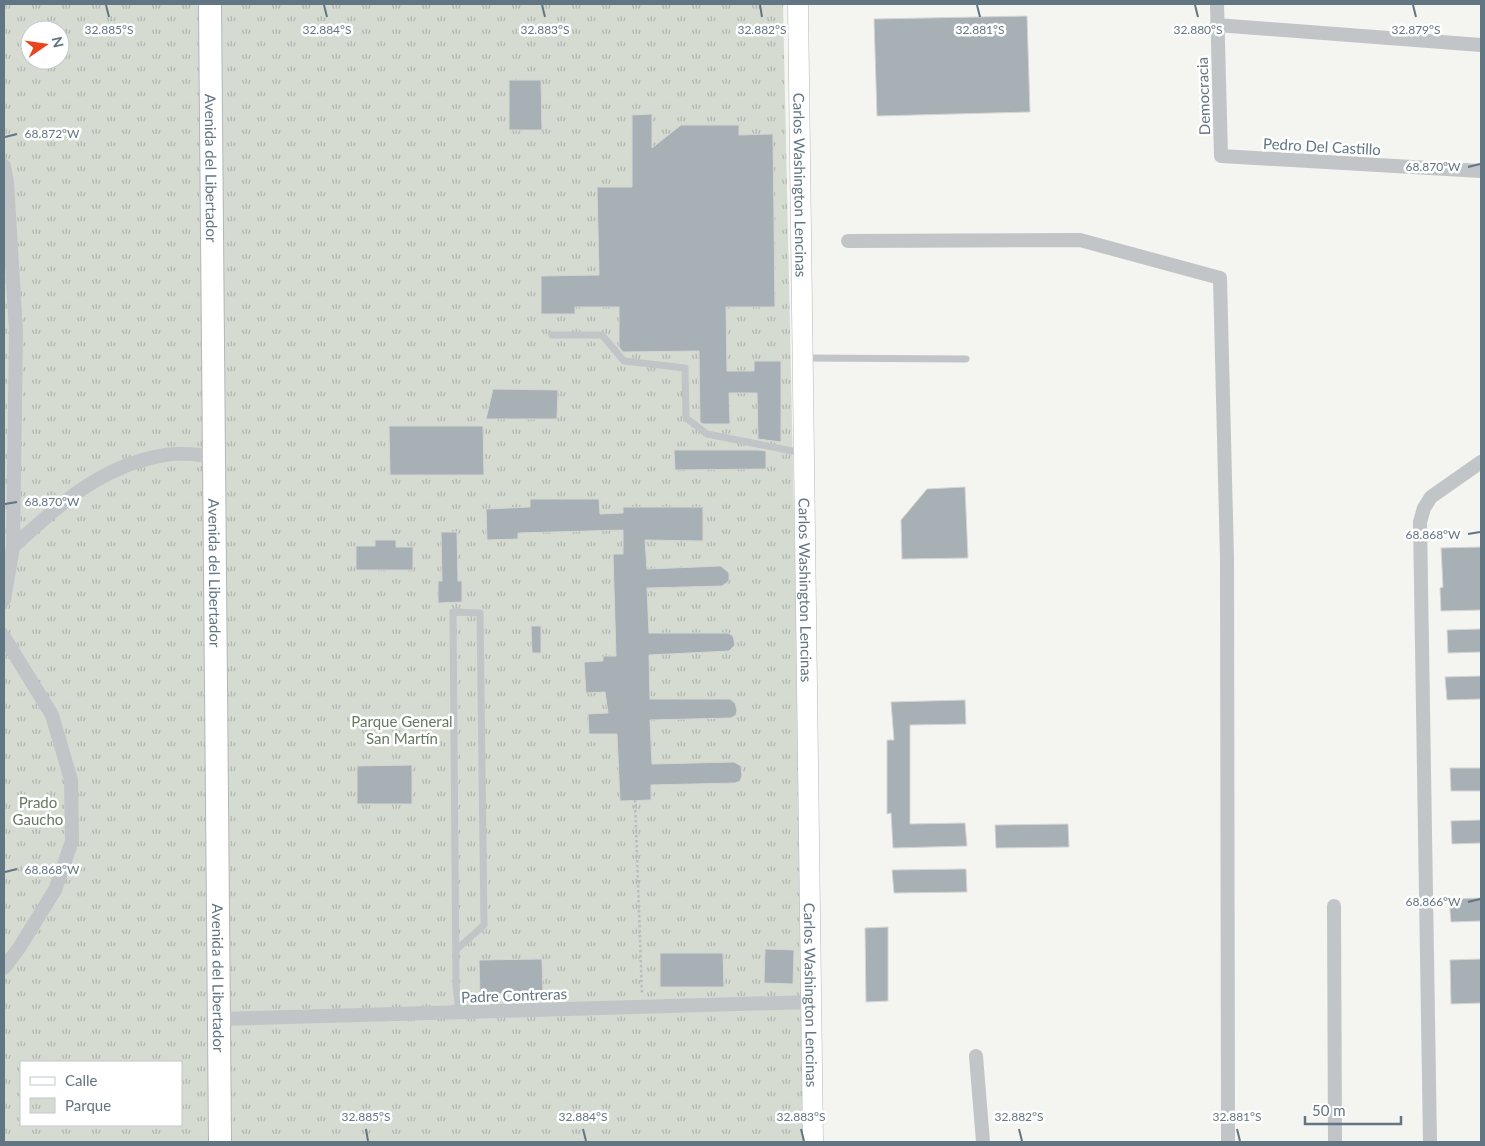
<svg xmlns="http://www.w3.org/2000/svg" width="1485" height="1146" font-family="Lato,sans-serif">
<style>
.park{fill:url(#park-tufts);fill-rule:evenodd}
.building{fill:#a7b0b5;stroke:#d5d5d3}
.lines{fill:none;stroke-linecap:round;stroke-linejoin:round}
.secondary-casing{stroke:#b3b9bd;stroke-width:21}
.primary-casing{stroke:#b2b7ba;stroke-width:24}
.path{stroke:#bbbdbf;stroke-width:2.5;stroke-dasharray:2.5 2.5;stroke-linecap:butt}
.service{stroke:#c1c5c8;stroke-width:7}
.minor{stroke:#c1c5c8;stroke-width:14}
.secondary{stroke:#fff;stroke-width:20}
.primary{stroke:#fff;stroke-width:22}
.ticks{fill:none;stroke:#627582;stroke-width:2}
.labels{text-anchor:middle;dominant-baseline:central;stroke-width:5;stroke-linejoin:round;paint-order:stroke}
.street-label{font-size:15px;fill:#627582;stroke:#fff}
.park-label{font-size:15px;fill:#677961;stroke:#fff}
.ticks-label{font-size:12px;text-anchor:middle;fill:#627582;stroke:#fff;stroke-width:5;stroke-linejoin:round;paint-order:stroke}
</style>
<defs>
<pattern id="park-tufts" width="24" height="20" patternUnits="userSpaceOnUse" patternTransform="scale(1.25)"><rect width="24" height="20" fill="#d5dbd1"/><path d="M3 7l-1-3M5 7V3M7 7l1-3M15 17l-1-3M17 17v-4M19 17l1-3" fill="none" stroke="#b0b6af"/></pattern>
</defs>
<rect width="100%" height="100%" fill="#f4f4f0"/>
<!-- park -->
<path class="park" d="M4,4H783L805,1026L806,1142H4ZM30,30H60V60H30ZM21,1062H181V1125H21Z"/>
<!-- building -->
<g class="building">
<polygon points="1027,16 1030,112 877,116 874,19"/>
<polygon points="509,80 541,80 542,130 509,130"/>
<polygon points="652,114 652,148 681,125 739,125 739,135 773,134 775,307 726,307 727,371 754,371 754,361 781,361 781,442 758,439 757,393 729,393 730,424 703,424 700,422 699,351 623,352 619,347 619,307 575,307 575,314 541,314 541,276 599,275 597,187 632,187 632,115"/>
<polygon points="493,389 558,390 557,419 486,419"/>
<polygon points="389,426 483,426 484,475 390,475"/>
<polygon points="674,450 758,450 766,451 766,469 675,470"/>
<polygon points="965,487 968,558 902,559 901,520 927,489"/>
<polygon points="530,499 599,499 600,514 623,513 623,507 703,507 703,541 645,540 647,569 721,566 729,573 729,581 722,586 647,588 649,633 728,633 733,636 735,645 729,651 649,655 650,699 730,699 735,703 737,710 736,715 731,718 650,720 652,764 734,762 741,766 742,776 740,781 735,783 651,785 651,800 620,801 617,734 589,734 588,714 608,713 605,692 586,693 584,662 603,661 603,656 616,656 613,554 623,554 623,530 518,533 518,539 487,540 486,509 530,507"/>
<polygon points="441,532 457,532 458,581 462,581 462,602 438,603 438,581 442,581"/>
<polygon points="375,540 396,540 396,547 413,547 413,570 356,570 356,546 375,546"/>
<polygon points="1481,547 1481,610 1441,611 1440,588 1443,587 1441,548"/>
<polygon points="531,626 541,626 541,653 532,653"/>
<polygon points="1481,629 1481,652 1448,653 1447,630"/>
<polygon points="1481,676 1481,699 1447,700 1445,677"/>
<polygon points="965,700 966,724 910,725 910,824 965,823 967,846 893,848 891,813 887,814 887,740 894,740 891,702"/>
<polygon points="412,765 412,804 357,804 357,766"/>
<polygon points="1450,768 1481,768 1481,791 1451,791"/>
<polygon points="1481,820 1481,843 1452,844 1451,821"/>
<polygon points="1068,824 1069,847 996,848 995,825"/>
<polygon points="966,869 967,892 894,893 892,870"/>
<polygon points="1481,898 1481,921 1451,922 1449,899"/>
<polygon points="888,927 888,1001 866,1002 865,928"/>
<polygon points="765,949 794,950 793,984 764,983"/>
<polygon points="660,953 723,953 724,987 660,987"/>
<polygon points="542,959 543,993 480,994 479,960"/>
<polygon points="1481,959 1481,1003 1451,1004 1450,960"/>
</g>
<g class="lines">
<defs>
<g id="secondary">
<path id="s1" d="M798,4L813,1142"/>
</g>
<g id="primary">
<path id="s2" d="M210,4L220,1142"/>
</g>
</defs>
<!-- secondary casing -->
<use href="#secondary" class="secondary-casing"/>
<!-- primary casing -->
<use href="#primary" class="primary-casing"/>
<!-- path -->
<polyline class="path" points="635,800 642,995"/>
<!-- service -->
<g class="service">
<polyline points="552,335 602,335 624,361 685,368 686,418 707,434 792,451 803,451"/>
<polyline points="805,358 966,359"/>
<polyline points="456,950 484,925 480,613 453,612 456,986 459,1012"/>
</g>
<!-- minor -->
<g class="minor">
<polyline points="1217,4 1221,156 1481,171"/>
<polyline points="1217,25 1481,45"/>
<polyline points="4,166 7,182 16,331 13,547 4,600"/>
<polyline points="848,241 1080,240 1220,278 1227,558 1228,1142"/>
<path d="M13,547C58,505 102,465 165,455C181,452 199,455 215,456"/>
<polyline points="4,637 52,715 71,780 72,841 55,890 19,948 4,968"/>
<polyline points="1334,906 1335,1142"/>
<polyline points="219,1019 811,1002"/>
<polyline points="976,1056 983,1142"/>
<polyline points="1430,1142 1420,522 1424,508 1431,497 1481,462"/>
</g>
<!-- secondary -->
<use href="#secondary" class="secondary"/>
<!-- primary -->
<use href="#primary" class="primary"/>
</g>
<!-- ticks -->
<path class="ticks" d="M106,5L109,17M324,5L327,17M542,5L545,17M760,5L762,17M977,5L980,17M1195,5L1198,17M1413,5L1416,17M5,137L17,134M1468,167L1480,164M5,504L17,502M1468,534L1480,532M5,872L17,869M1468,902L1480,899M366,1129L368,1141M583,1129L586,1141M801,1129L804,1141M1019,1129L1022,1141M1237,1129L1240,1141"/>
<g class="labels">
<!-- street labels -->
<g class="street-label">
<text transform="translate(1203 96) rotate(-92)">Democracia</text>
<text transform="translate(1322 146) rotate(3)">Pedro Del Castillo</text>
<text stroke="none"><textPath href="#s2" startOffset="164">Avenida del Libertador</textPath></text>
<text stroke="none"><textPath href="#s1" startOffset="181">Carlos Washington Lencinas</textPath></text>
<text stroke="none"><textPath href="#s2" startOffset="569">Avenida del Libertador</textPath></text>
<text stroke="none"><textPath href="#s1" startOffset="586">Carlos Washington Lencinas</textPath></text>
<text stroke="none"><textPath href="#s2" startOffset="974">Avenida del Libertador</textPath></text>
<text transform="translate(514 995) rotate(-2)">Padre Contreras</text>
<text stroke="none"><textPath href="#s1" startOffset="991">Carlos Washington Lencinas</textPath></text>
</g>
<!-- park labels -->
<g class="park-label">
<text x="402" y="721">Parque General<tspan x="402" dy="17">San Martín</tspan></text>
<text x="38" y="802">Prado<tspan x="38" dy="17">Gaucho</tspan></text>
</g>
</g>
<g class="ticks-label">
<text x="109" y="34">32.885°S</text>
<text x="327" y="34">32.884°S</text>
<text x="545" y="34">32.883°S</text>
<text x="762" y="34">32.882°S</text>
<text x="980" y="34">32.881°S</text>
<text x="1198" y="34">32.880°S</text>
<text x="1416" y="34">32.879°S</text>
<text x="52" y="138">68.872°W</text>
<text x="1433" y="171">68.870°W</text>
<text x="52" y="506">68.870°W</text>
<text x="1433" y="539">68.868°W</text>
<text x="52" y="874">68.868°W</text>
<text x="1433" y="906">68.866°W</text>
<text x="366" y="1121">32.885°S</text>
<text x="583" y="1121">32.884°S</text>
<text x="801" y="1121">32.883°S</text>
<text x="1019" y="1121">32.882°S</text>
<text x="1237" y="1121">32.881°S</text>
</g>
<!-- border -->
<rect width="1485" height="1146" fill="none" stroke="#627582" stroke-width="10"/>
<!-- legend -->
<rect x="20" y="1061" width="162" height="65" fill="#ffffff" stroke="#c0c8cd"/>
<rect x="30" y="1077" width="25" height="8" fill="#ffffff" stroke="#c0c8cd"/>
<text x="65" y="1086" font-size="15" fill="#627582">Calle</text>
<rect x="30" y="1098" width="25" height="15" fill="url(#park-tufts)" stroke="#c0c8cd"/>
<text x="65" y="1111" font-size="15" fill="#627582">Parque</text>
<!-- north arrow -->
<g transform="translate(45 45) rotate(77)"><circle r="24" fill="#ffffff" stroke="#c0c8cd"/>
<path d="M0-4L9 19L0 12L-9 19Z" fill="#e8451c"/>
<text y="-8" font-size="14" font-weight="bold" text-anchor="middle" fill="#627582">N</text>
</g>
<!-- scale -->
<path d="M1305 1116v8h96v-8" fill="none" stroke="#627582" stroke-width="2.5"/>
<text x="1312" y="1116" font-size="15" fill="#627582" stroke="#ffffff" stroke-width="4" paint-order="stroke">50 m</text>
</svg>
